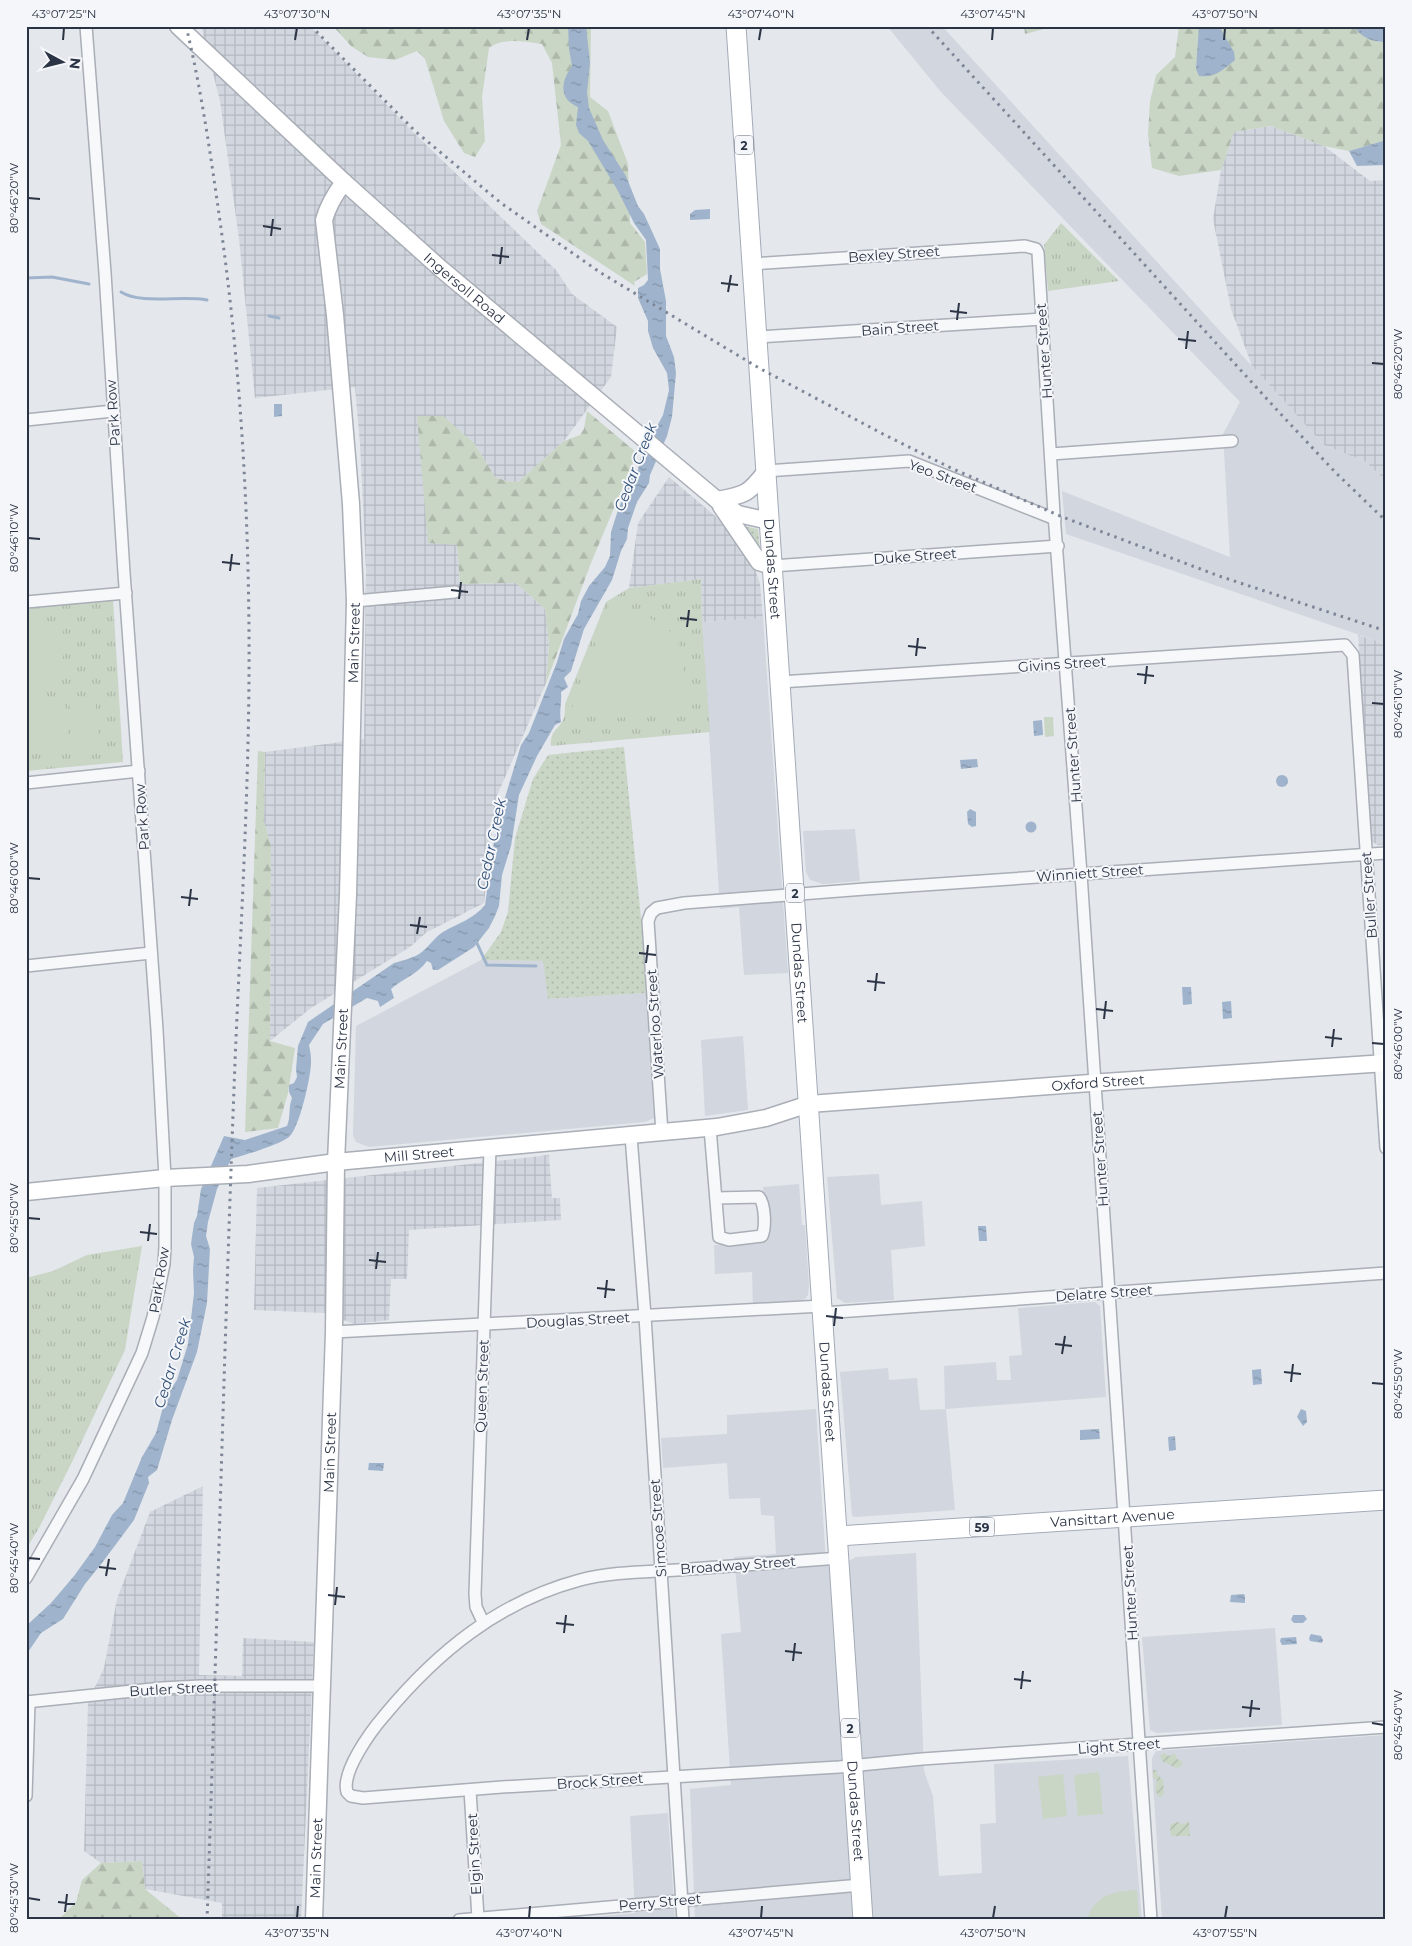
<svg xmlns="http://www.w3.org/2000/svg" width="1412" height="1946" font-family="Montserrat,sans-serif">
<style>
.built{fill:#d2d6de}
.industrial{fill:url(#industrial-grid)}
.grass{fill:url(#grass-dots)}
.forest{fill:url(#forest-firs)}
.park{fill:url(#park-tufts)}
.garden{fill:url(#garden-furrows)}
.pitch{fill:#c9d6c5}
.water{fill:url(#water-ripples)}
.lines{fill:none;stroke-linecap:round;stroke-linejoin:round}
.stream{stroke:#9fb4cc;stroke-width:3}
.minor-casing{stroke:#a9aeb7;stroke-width:14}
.secondary-casing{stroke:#a9aeb7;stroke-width:19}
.primary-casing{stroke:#a3abb8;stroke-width:21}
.minor{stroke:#f7f8fa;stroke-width:11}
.secondary{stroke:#fff;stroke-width:16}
.primary{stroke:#fff;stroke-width:19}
.rail{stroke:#7d8696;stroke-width:3;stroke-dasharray:2.5 5;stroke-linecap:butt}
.ticks{fill:none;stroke:#2b3445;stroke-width:2}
.labels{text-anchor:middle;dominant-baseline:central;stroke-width:4;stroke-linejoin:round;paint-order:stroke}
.shield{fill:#f4f6f9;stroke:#676e7b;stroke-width:1}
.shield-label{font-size:12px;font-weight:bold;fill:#2b3445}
.street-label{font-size:14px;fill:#2b3445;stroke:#f4f6f9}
.water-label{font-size:15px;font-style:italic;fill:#34527a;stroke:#f4f6f9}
.neatline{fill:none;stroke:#2b3445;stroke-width:2}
.ticks-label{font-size:12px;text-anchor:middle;fill:#2b3445}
</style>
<defs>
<pattern id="industrial-grid" width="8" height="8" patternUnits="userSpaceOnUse" patternTransform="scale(1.25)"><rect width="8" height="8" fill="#d2d6de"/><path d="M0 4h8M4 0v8" fill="none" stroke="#b4b8c0"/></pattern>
<pattern id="grass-dots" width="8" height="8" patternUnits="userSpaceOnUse" patternTransform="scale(1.25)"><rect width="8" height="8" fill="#c9d6c5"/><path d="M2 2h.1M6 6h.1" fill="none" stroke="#adb8ab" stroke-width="1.8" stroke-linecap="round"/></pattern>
<pattern id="forest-firs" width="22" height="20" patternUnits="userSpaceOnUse" patternTransform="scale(1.25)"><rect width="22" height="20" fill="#c9d6c5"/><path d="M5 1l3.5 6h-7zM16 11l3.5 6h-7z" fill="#adb8ab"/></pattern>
<pattern id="park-tufts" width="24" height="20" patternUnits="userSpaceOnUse" patternTransform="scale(1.25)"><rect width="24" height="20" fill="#c9d6c5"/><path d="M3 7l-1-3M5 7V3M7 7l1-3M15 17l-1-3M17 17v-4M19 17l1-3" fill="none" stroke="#adb8ab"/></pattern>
<pattern id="garden-furrows" width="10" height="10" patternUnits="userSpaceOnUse" patternTransform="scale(1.25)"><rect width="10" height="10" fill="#c9d6c5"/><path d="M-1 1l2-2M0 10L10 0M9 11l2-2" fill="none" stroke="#adb8ab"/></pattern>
<pattern id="water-ripples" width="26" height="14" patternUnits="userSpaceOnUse" patternTransform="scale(1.25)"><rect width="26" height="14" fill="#9fb4cc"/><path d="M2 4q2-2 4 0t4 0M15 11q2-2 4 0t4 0" fill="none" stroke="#8293a7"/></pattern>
</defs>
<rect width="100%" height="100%" fill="#e4e7ec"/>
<!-- built -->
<g class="built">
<polygon points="887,26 942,26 1324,445 1366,462 1386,481 1386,644 1066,534 1062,491 1230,557 1223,434 1240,402 941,92"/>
<polygon points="763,618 788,973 744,975 739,907 720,909 702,622"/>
<polygon points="855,829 860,881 823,884 810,880 806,872 803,831"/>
<polygon points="481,960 543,961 549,999 646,993 654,1118 645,1122 369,1147 356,1142 353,1135 356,1026"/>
<polygon points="743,1036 748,1110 705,1116 701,1040"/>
<polygon points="879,1174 881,1205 922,1201 925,1246 891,1250 894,1300 845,1303 837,1298 827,1177"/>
<polygon points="799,1184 802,1225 805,1225 809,1285 808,1295 805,1299 798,1301 798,1303 753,1305 752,1272 715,1274 714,1245 767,1242 763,1187"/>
<polygon points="1095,1302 1100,1306 1106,1397 946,1409 955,1510 856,1517 852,1516 840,1372 888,1368 889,1380 917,1378 920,1410 945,1409 944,1366 996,1362 997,1380 1011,1380 1009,1356 1022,1355 1018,1308"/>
<polygon points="816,1409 826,1563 849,1561 856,1557 916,1553 924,1771 933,1796 939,1876 982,1873 980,1824 996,1823 994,1764 1128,1756 1142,1920 695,1920 690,1789 731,1785 721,1634 741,1632 734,1557 776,1554 774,1516 761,1515 760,1498 729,1499 727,1463 663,1468 661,1438 727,1434 727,1415"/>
<polygon points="1275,1628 1282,1725 1157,1733 1150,1730 1142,1637"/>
<polygon points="1386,1735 1386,1920 1162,1920 1152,1768 1152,1758 1156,1751"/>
<polygon points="668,1813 675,1920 559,1920 635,1913 630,1816"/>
</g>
<!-- industrial -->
<g class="industrial">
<polygon points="201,26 310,26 416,135 556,270 572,294 617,327 611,377 564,441 518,482 506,481 495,477 474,443 457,544 460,584 516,583 545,609 549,644 546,683 496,798 484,903 427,932 410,947 311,1008 270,1041 271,846 264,822 265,752 364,739 366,569 360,444 355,387 255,398 239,239 220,101"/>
<polygon points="1271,126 1324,146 1370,181 1386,180 1386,481 1366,462 1324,445 1252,366 1231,309 1213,219 1221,170 1234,132"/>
<polygon points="669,477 727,526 754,566 760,584 763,618 702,622 701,579 629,588 638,523"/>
<polygon points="1358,635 1386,644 1386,845 1378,845 1372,842"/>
<polygon points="549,1155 552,1198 560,1198 561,1220 409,1230 407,1279 391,1279 389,1320 354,1324 325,1313 254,1310 257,1188"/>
<polygon points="203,1486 199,1675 242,1676 243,1638 314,1642 301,1920 222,1920 222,1903 145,1889 142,1861 101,1863 84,1851 88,1702 104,1668 117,1599 150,1512"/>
</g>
<!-- grass -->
<g class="grass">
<polygon points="742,526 758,529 760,551"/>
<polygon points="624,747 641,918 646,993 548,999 543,961 481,960 501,932 508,912 515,838 533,779 548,755"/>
</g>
<!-- forest -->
<g class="forest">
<path d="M333,26H591L590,97L608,111L628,164L630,223L645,242L647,274L634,282L635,286L541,224L537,211L561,145L552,63L542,44C525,42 503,37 489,48L482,97L485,141L475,157L464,153L444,121L425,59L417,51L395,60L368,57L351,46Z"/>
<polygon points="1024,26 1055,26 1025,34"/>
<polygon points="1179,26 1354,26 1377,42 1386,42 1386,140 1349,151 1324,146 1271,126 1234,132 1221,170 1179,176 1152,168 1148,134 1150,102 1156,75 1175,57"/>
<polygon points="587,411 637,453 591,563 546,683 549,644 545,609 516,583 460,584 457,545 428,543 417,416 443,416 474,443 495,477 506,481 518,482 564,441 580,435 584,429"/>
<polygon points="258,751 265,752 264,822 271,846 270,1041 295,1048 288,1093 278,1128 245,1132"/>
<polygon points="142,1861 145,1889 183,1920 58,1920 76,1902 82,1880 101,1863"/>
</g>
<!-- park -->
<g class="park">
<polygon points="1061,223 1119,281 1048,291 1044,245"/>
<path d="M701,579L702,622L710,732L551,746C550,731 557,731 563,720C565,716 565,709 565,704L606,602L629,588Z"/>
<polygon points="113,600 123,762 26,771 26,608"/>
<polygon points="142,1246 125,1350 72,1462 39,1528 26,1549 26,1278 53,1271 87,1255"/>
</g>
<!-- garden -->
<g class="garden">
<polygon points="1164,1753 1169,1756 1175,1753 1177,1759 1182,1761 1182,1766 1176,1768 1162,1761 1160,1756"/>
<polygon points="1153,1770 1157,1770 1157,1774 1163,1780 1164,1793 1162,1797 1159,1797 1155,1790 1157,1780 1153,1778"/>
<polygon points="1189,1821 1190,1836 1171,1836 1170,1824 1178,1822 1183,1824"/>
</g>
<!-- pitch -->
<g class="pitch">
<path d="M610,603C685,629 683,633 686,711L607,719C596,718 587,714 577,714L572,708Z"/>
<path d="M62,621C64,646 68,676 42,690C38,692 31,691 26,692V624Z"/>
<polygon points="95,698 100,748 74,751 69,700"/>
<polygon points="65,701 70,751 26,755 26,704"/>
<polygon points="1044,717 1053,717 1054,736 1045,737"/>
<polygon points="1099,1772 1103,1814 1078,1816 1074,1775"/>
<polygon points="1063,1774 1067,1816 1043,1819 1038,1777"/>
<path d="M1137,1890L1139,1920H1087C1094,1895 1114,1891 1137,1890Z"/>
</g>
<!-- water -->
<g class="water">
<path d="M568,26H586L590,63L587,92L589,108L603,140L626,176L638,206L644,214L660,249V269L666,301V336L674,357L676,373L672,417L667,436L650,475L649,483L637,502L628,528L627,539L621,551L612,580L584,629L571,671L564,678L568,687L561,692C562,702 559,711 561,722L555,725L537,756L519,795L511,846L502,875L499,906L495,916L489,928L474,947L438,970H433L431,963L427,961C418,974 402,979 391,989L394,998L380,1007L378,1001L367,998L323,1024L309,1045C310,1050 311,1055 311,1060C312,1074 299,1129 289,1137C279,1145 244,1155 231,1159L217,1189L208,1222L206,1236L210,1249L207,1303L197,1352L172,1420L157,1470L148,1477L149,1483L134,1520L102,1563L85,1584L63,1619L41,1633L26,1655V1626L51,1603L74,1576L95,1547L112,1515L123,1503L142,1457L156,1433L166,1396L177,1380L188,1344L194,1293L193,1270L194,1257L191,1244L194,1223L197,1216L201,1189L224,1136L245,1140L287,1126C291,1117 288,1108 292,1098L289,1092V1085L294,1083L297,1077L296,1069L298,1046L308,1022L394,963C404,960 415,958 423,951C430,945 435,937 443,932C458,923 474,919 485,905L496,827L521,745L529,733L557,662L564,639L578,614L581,601L589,586L605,567L610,556L611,532L618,510L631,478L638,470L641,456L663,415L669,390L667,373L653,348L648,331V321L638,298V288L644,285L648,280L646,240L634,223L618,191L588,141L579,133L576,125L578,107C558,99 561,81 572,66L569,49Z"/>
<path d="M1199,26H1219L1234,52L1235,60C1223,70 1215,78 1199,76L1196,69Z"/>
<path d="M1354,26H1386V42C1372,42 1361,38 1354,26Z"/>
<polygon points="1386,140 1386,165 1357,166 1349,151"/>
<polygon points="710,209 710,219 690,220 690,214 695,210"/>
<polygon points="274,404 282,404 282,416 274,417"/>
<polygon points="1042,720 1043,735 1034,736 1033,721"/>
<polygon points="977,759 978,767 961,769 960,760"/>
<circle cx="1282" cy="781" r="6"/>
<polygon points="970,809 976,812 976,826 972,827 968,824 967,812"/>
<circle cx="1031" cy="827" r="5.5"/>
<polygon points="1182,987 1191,987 1192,1004 1183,1005"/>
<polygon points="1231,1001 1232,1018 1223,1019 1222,1002"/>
<polygon points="978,1226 986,1226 987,1241 979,1241"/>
<polygon points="1261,1369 1262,1384 1253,1385 1252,1370"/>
<polygon points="1301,1409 1306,1411 1307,1422 1303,1426 1297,1417"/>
<polygon points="1099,1429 1100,1439 1080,1440 1080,1430"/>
<polygon points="1175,1436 1176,1450 1169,1451 1168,1437"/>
<polygon points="369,1463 384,1463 383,1471 368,1470"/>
<polygon points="1244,1594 1245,1596 1245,1603 1230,1602 1231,1595"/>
<polygon points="1293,1615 1304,1615 1307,1619 1303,1623 1294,1623 1291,1620"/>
<polygon points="1311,1634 1321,1636 1323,1640 1322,1643 1310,1641 1309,1638"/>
<polygon points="1296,1637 1297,1644 1282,1645 1280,1641 1281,1638"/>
</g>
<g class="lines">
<!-- stream -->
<g class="stream">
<polyline points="26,278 52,277 89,284"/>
<path d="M121,292C142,305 181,295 207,300"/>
<polyline points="269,316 279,318"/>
<polyline points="476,941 487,965 536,966"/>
</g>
<defs>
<g id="minor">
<polyline points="752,264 1025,246 1036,249 1038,253 1054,514 1081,874 1151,1920"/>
<polyline points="757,337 1042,319"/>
<polyline points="26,420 113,411"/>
<polyline points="1051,454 1232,441"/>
<polyline points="766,471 909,461 1055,519"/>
<polyline points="772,566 1058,546"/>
<polyline points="355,601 455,592"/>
<polyline points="26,602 126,593"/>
<polyline points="780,682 1345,645 1353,655 1386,1148"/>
<polyline points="26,783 139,771"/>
<polyline points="26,966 151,953"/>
<path d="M710,1128L719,1237L729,1240L762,1236C766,1227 765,1204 759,1197L716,1198"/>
<polyline points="662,1133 648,921 651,913 657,908 684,903 865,889 1386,853"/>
<polyline points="631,1136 645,1316 683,1920"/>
<polyline points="823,1313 1386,1273"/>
<polyline points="334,1332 822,1306"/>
<path d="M840,1558C786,1562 731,1566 677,1570C644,1572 611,1572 580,1580C498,1602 437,1652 384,1716C371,1731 341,1772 347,1792L351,1796L363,1798L502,1787L839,1767L922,1759L1386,1727"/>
<polyline points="26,1578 83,1479 142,1353 153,1317 164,1264 165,1247 165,1178 157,1030 124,573 105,273 86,26"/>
<polyline points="483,1622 476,1607 475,1594 490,1148"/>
<polyline points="26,1702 162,1688 200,1686 322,1686"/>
<polyline points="470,1790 478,1918"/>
<polyline points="26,1796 29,1702"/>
<polyline points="459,1920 861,1885"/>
</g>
<g id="secondary">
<path id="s1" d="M178,26L344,182L440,268L717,500L738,514L769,521"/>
<path d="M717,500C745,495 749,494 766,471"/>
<polyline points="721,506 759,562 772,566"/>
<path id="s2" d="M26,1192L165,1178L248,1174L336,1162L717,1127L766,1118L809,1104L1104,1082L1386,1063"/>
<path id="s3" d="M314,1920L334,1332L336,1162L348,895L355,601L351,504L335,315L324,220C328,205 335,194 344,182"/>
</g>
<g id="primary">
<path id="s4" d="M736,26L863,1920"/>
<path id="s5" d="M838,1536L1386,1500"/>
</g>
</defs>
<!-- minor casing -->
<use href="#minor" class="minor-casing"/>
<!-- secondary casing -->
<use href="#secondary" class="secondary-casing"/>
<!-- primary casing -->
<use href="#primary" class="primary-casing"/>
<!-- minor -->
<use href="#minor" class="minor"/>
<!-- secondary -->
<use href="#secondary" class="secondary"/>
<!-- primary -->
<use href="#primary" class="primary"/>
<!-- rail -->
<g class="rail">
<path d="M186,26C201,88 210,151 219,214C239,353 248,492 249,632C250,775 241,919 235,1062C224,1348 217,1634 207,1920"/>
<polyline points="311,26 415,131 501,203 601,273 759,368 883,434 949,467 1060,516 1219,576 1386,631"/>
<polyline points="927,26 1277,410 1335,472 1386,521"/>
</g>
</g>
<!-- ticks -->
<path class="ticks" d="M63,40L64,28M295,40L297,28M527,40L529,28M759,40L761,28M992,40L993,28M1224,40L1225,28M28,198L40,199M263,226L281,229M271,236L273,219M492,255L509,257M500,264L502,247M721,283L738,285M728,292L731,275M950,311L967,313M957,320L959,303M1178,339L1196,341M1186,349L1188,331M1372,363L1384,364M28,538L40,539M222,562L240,564M230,571L232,554M451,590L468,592M459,599L461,582M680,618L697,620M687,627L689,610M908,646L926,648M916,656L918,638M1137,674L1154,676M1145,684L1147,666M1372,703L1384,704M28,878L40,879M181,897L198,899M189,906L191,889M410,925L427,927M417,934L420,917M639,953L656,955M646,963L648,945M867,981L885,983M875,991L877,973M1096,1009L1113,1011M1104,1019L1106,1001M1325,1037L1342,1039M1372,1043L1384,1044M1332,1047L1334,1029M28,1218L40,1219M140,1232L157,1234M148,1241L150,1224M369,1260L386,1262M376,1269L378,1252M597,1288L615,1290M605,1298L607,1280M826,1316L843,1318M834,1326L836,1308M1055,1344L1072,1346M1062,1354L1065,1336M1284,1372L1301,1374M1291,1382L1293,1364M1372,1383L1384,1384M28,1558L40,1559M99,1567L116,1569M106,1576L109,1559M328,1595L345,1597M335,1605L337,1587M556,1623L574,1625M564,1633L566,1615M785,1651L802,1653M793,1661L795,1643M1014,1679L1031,1681M1021,1689L1023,1671M1242,1707L1260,1709M1250,1717L1252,1700M1372,1723L1384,1725M28,1898L40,1900M58,1902L75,1904M65,1912L67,1894M297,1918L298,1906M529,1918L530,1906M761,1918L762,1906M993,1918L995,1906M1225,1918L1227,1906"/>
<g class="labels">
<!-- shield labels -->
<g class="shield">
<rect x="735" y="135.5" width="18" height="19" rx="4"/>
<rect x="786" y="883.5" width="18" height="19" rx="4"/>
<rect x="969.5" y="1517.5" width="25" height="19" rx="4"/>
<rect x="841" y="1718.5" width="18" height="19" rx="4"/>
</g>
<g class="shield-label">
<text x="744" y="145">2</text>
<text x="795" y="893">2</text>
<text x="982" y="1527">59</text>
<text x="850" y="1728">2</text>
</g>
<!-- street labels -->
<g class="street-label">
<text transform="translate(894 254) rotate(-4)">Bexley Street</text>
<text stroke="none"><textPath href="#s1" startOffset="388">Ingersoll Road</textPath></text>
<text transform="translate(900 328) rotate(-4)">Bain Street</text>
<text transform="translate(1044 351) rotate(-94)">Hunter Street</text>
<text transform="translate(113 413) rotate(-94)">Park Row</text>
<text transform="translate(943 476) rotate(20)">Yeo Street</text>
<text transform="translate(915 556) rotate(-4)">Duke Street</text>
<text stroke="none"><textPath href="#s4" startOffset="544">Dundas Street</textPath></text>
<text stroke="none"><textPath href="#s3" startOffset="1278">Main Street</textPath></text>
<text transform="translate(1062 664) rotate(-4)">Givins Street</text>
<text transform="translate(1073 755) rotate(-94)">Hunter Street</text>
<text transform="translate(142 817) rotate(-94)">Park Row</text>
<text transform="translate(1090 873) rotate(-4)">Winniett Street</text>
<text transform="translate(1369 895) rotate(-94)">Buller Street</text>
<text stroke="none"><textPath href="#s4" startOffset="949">Dundas Street</textPath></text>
<text transform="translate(655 1024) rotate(-94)">Waterloo Street</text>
<text stroke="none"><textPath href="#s3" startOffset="872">Main Street</textPath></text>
<text stroke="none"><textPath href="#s2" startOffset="1079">Oxford Street</textPath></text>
<text stroke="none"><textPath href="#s2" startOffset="395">Mill Street</textPath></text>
<text transform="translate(1100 1159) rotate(-94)">Hunter Street</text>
<text transform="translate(159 1280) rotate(-81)">Park Row</text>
<text transform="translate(1104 1293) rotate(-4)">Delatre Street</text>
<text transform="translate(578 1320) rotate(-3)">Douglas Street</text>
<text transform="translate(482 1386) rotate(-88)">Queen Street</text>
<text stroke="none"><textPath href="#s4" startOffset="1369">Dundas Street</textPath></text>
<text stroke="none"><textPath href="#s3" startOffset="468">Main Street</textPath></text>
<text stroke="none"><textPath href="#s5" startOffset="275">Vansittart Avenue</textPath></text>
<text transform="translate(658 1528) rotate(-94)">Simcoe Street</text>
<text transform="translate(738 1565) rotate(-4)">Broadway Street</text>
<text transform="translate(1130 1593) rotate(-93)">Hunter Street</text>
<text transform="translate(174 1689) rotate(-3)">Butler Street</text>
<text transform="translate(1119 1746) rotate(-4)">Light Street</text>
<text transform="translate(600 1781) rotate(-4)">Brock Street</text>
<text stroke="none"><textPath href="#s4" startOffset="1789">Dundas Street</textPath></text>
<text transform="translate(474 1854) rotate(-93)">Elgin Street</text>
<text stroke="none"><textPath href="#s3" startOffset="62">Main Street</textPath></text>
<text transform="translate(660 1902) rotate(-5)">Perry Street</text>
</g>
<!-- water labels -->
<g class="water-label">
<text transform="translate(635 467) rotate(-69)">Cedar Creek</text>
<text transform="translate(491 844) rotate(-78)">Cedar Creek</text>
<text transform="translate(172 1363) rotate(-73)">Cedar Creek</text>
</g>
</g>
<!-- border -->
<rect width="1412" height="1946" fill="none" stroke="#f4f6f9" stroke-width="55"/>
<!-- north arrow -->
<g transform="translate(62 62) rotate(97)" stroke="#f4f6f9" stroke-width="4" paint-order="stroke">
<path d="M0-4L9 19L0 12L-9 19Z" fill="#2b3445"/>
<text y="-8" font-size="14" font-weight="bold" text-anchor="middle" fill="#2b3445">N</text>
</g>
<rect x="28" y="28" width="1356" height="1890" class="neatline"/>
<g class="ticks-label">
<text x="64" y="18">43°07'25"N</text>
<text x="297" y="18">43°07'30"N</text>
<text x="529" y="18">43°07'35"N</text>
<text x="761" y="18">43°07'40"N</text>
<text x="993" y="18">43°07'45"N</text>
<text x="1225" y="18">43°07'50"N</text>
<text transform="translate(14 198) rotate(-90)" y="4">80°46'20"W</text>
<text transform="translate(1398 364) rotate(-90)" y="4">80°46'20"W</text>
<text transform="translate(14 538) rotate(-90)" y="4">80°46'10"W</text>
<text transform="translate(1398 704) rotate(-90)" y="4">80°46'10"W</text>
<text transform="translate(14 878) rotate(-90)" y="4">80°46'00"W</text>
<text transform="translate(1398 1044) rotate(-90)" y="4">80°46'00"W</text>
<text transform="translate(14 1218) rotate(-90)" y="4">80°45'50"W</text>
<text transform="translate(1398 1384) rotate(-90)" y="4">80°45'50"W</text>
<text transform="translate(14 1558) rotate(-90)" y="4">80°45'40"W</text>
<text transform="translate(1398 1725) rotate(-90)" y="4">80°45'40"W</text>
<text transform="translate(14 1898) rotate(-90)" y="4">80°45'30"W</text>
<text x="297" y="1937">43°07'35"N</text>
<text x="529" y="1937">43°07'40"N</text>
<text x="761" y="1937">43°07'45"N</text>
<text x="993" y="1937">43°07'50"N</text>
<text x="1225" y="1937">43°07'55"N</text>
</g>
</svg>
